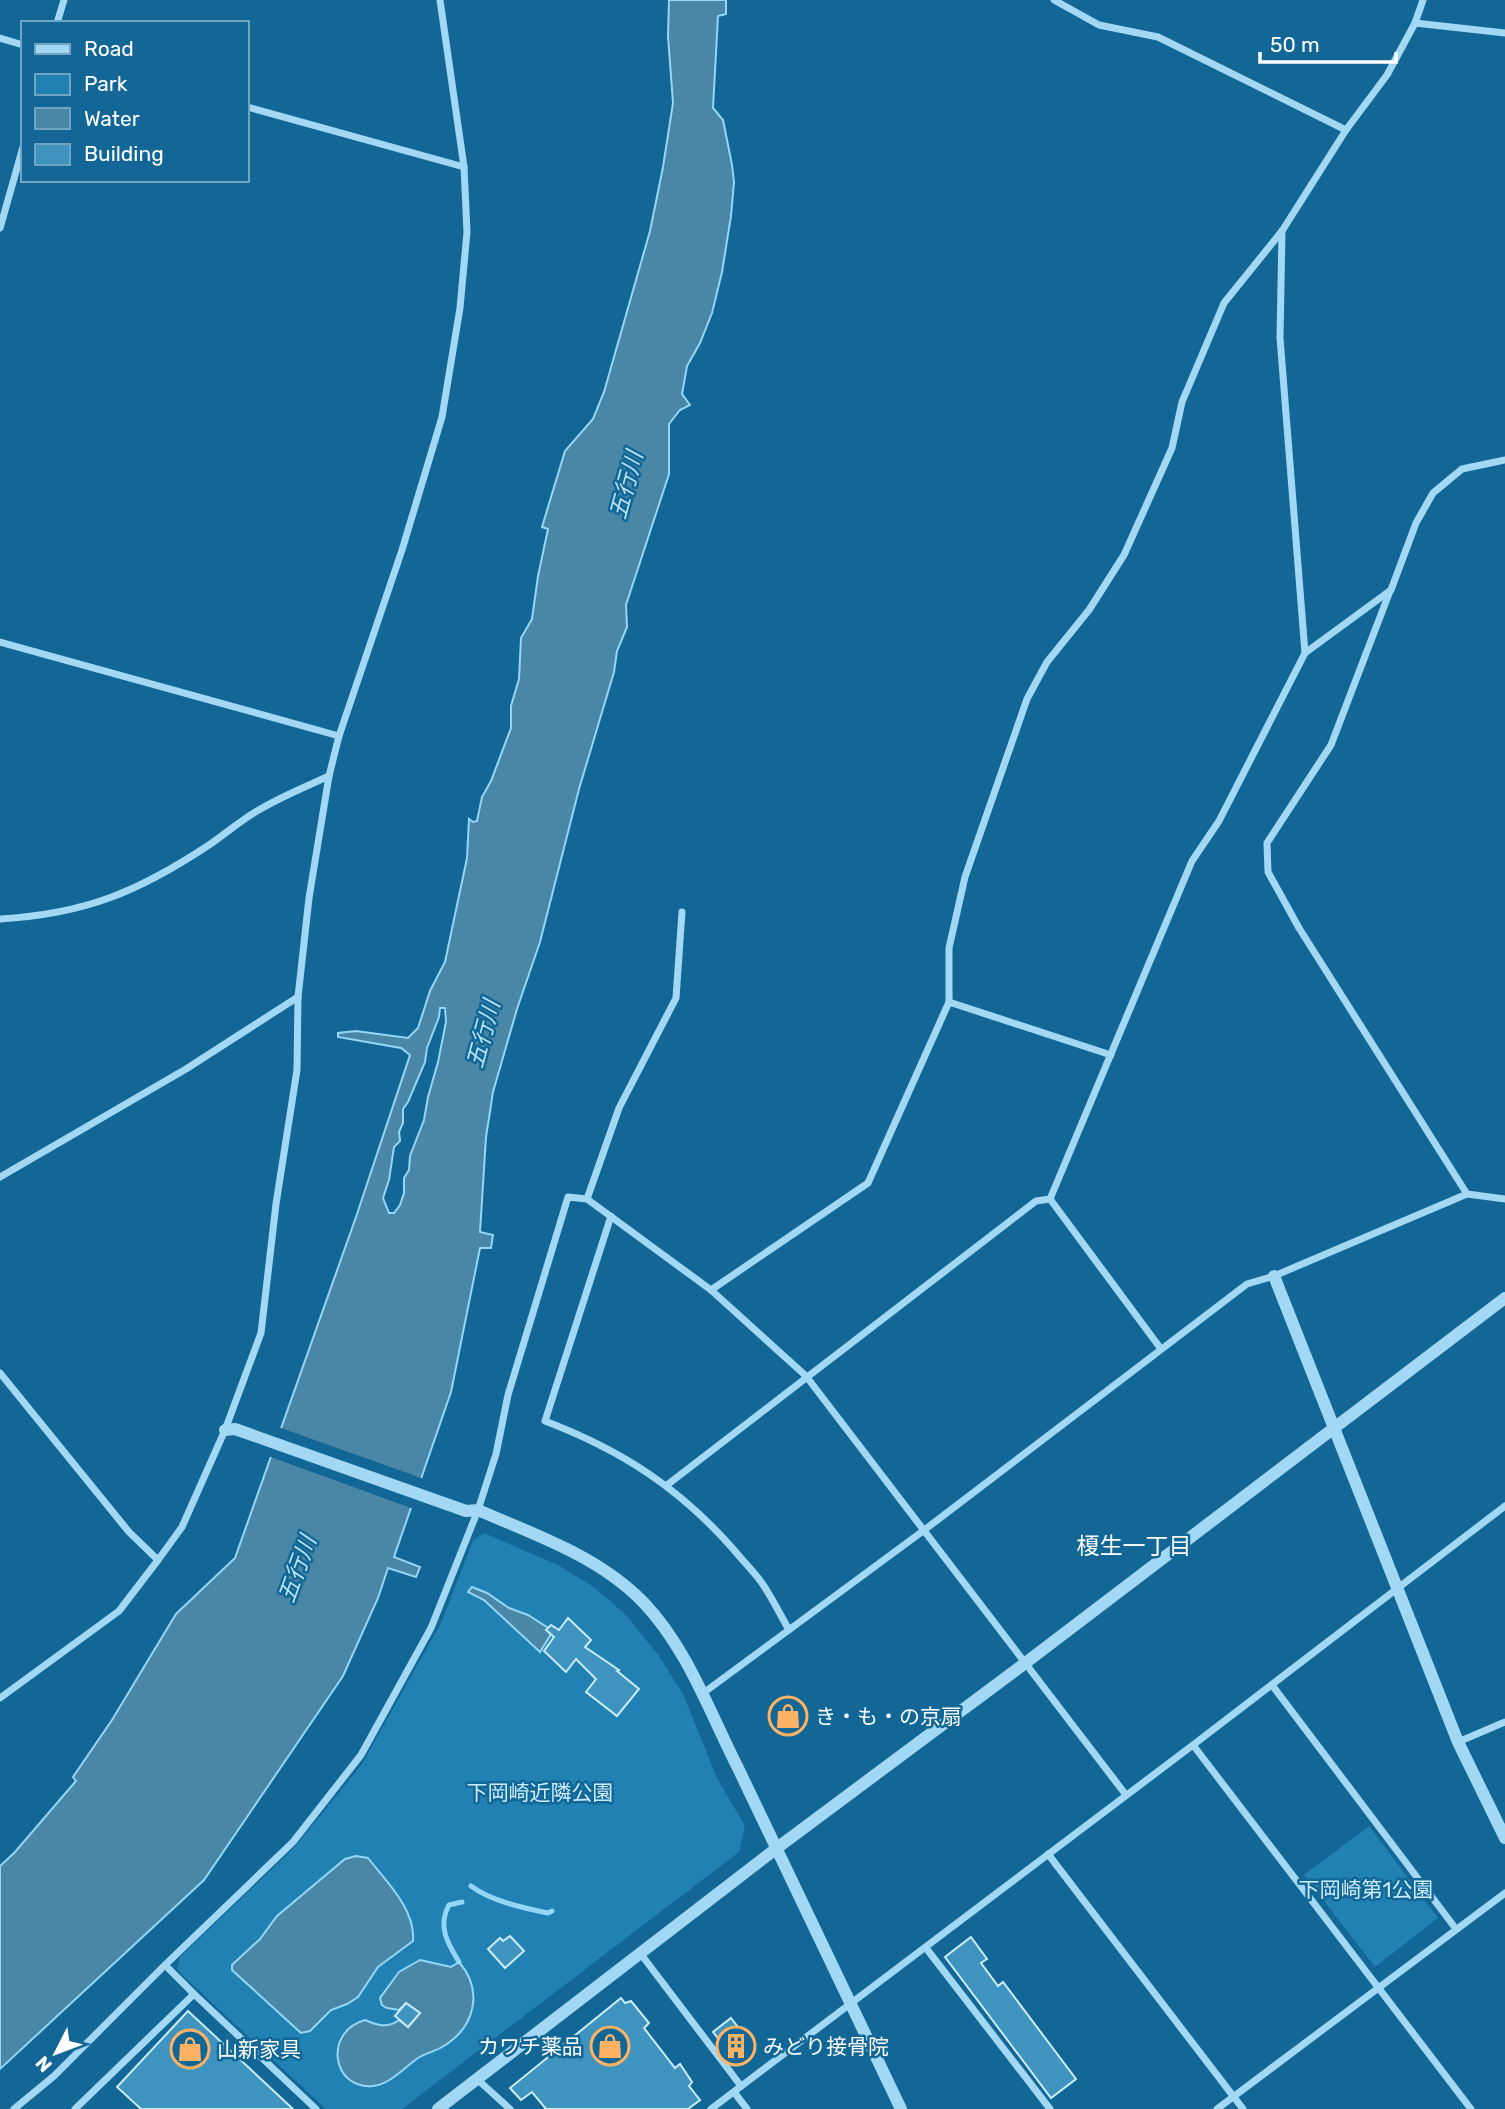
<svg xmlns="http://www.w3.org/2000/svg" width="1505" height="2109" font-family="Rubik,'Noto Sans JP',sans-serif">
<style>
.green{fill:#2181b3}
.water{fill:#4a86a6;stroke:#94d6f6;stroke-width:2;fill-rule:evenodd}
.pier{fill:#126796}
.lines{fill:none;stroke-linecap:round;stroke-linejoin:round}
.stream{stroke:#94d6f6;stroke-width:5}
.building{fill:#3f94bf;stroke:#caecfd;stroke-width:2}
.minor{stroke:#a2d8f3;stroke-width:7}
.tertiary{stroke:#a2d8f3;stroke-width:12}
.labels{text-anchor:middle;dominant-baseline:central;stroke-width:5;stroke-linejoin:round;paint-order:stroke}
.poi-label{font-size:21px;fill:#fff;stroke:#126796;text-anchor:start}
.park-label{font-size:21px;fill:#caecfd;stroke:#126796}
.water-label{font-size:23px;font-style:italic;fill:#b6e4fa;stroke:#126796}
.neighbourhood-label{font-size:23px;fill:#fff;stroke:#126796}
</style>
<rect width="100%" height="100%" fill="#126796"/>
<!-- green -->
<g class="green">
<polygon points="484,1533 558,1565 595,1588 627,1616 659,1656 683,1694 717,1778 745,1826 739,1852 402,2109 326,2109 181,1974 177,1969 180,1957 295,1847 362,1764 441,1623 473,1541"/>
<polygon points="1369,1826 1438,1918 1375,1967 1304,1875"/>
</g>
<!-- water -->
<g class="water">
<path d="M669,0H726V14L718,16L713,108L723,120L732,165L734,182L731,216L722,272L712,313L700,343L687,366L682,394L690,405L680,410L669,424V474L626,605L627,627L617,651L614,672L579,789L540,942L517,1009L493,1092L486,1137L480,1232L493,1235L491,1248H480L451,1392L394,1557L420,1567L416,1577L388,1568L378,1598L343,1676L204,1880L0,2069V1866L15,1852L76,1781L73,1777L112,1720L176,1614L235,1558L356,1217L410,1055L401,1048L338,1037V1033L356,1031L408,1038L418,1028L430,991L445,962L467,858L469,819L473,822L477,821L482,797L491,781L511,728V706L519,679L521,638L532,619L538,576L548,529L542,527L565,451L593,419L604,392L650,231L663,167L673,103L668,36ZM440,1008H445L446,1022L438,1062L428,1097L424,1120L410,1156L409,1170L404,1178V1193L400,1205L394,1213H389L383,1198L389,1180L394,1147L400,1141L399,1132L403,1123V1109L408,1102L425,1062L427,1048L439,1017Z"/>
<polygon points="472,1587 487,1593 509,1608 528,1615 553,1631 540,1652 484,1600 468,1592"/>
<path d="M356,1856L368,1858C386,1881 416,1910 413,1941L378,1967L358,1997L347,2004L331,2010L310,2031L301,2033L232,1970V1965L260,1939L277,1916L345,1859Z"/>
<path d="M420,1960L451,1967L459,1962C484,1991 475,2028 442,2047C434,2052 425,2053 418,2058C405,2067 389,2085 373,2086C332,2090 323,2032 365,2020C377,2025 387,2029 399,2020L408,2027L420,2013L406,2003L399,2010L387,2008L382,2005L380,1998L399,1972Z"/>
</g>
<!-- pier -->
<polygon class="pier" points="278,1427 424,1479 414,1509 268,1456"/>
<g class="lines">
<!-- stream -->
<g class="stream">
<path d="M471,1886C491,1901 523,1908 548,1913L552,1911"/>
<path d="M459,1962C448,1944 437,1926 449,1905L462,1902"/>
</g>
</g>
<!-- building -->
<g class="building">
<polygon points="568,1618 591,1640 585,1647 619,1670 617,1671 639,1689 617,1716 586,1692 596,1679 576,1659 566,1672 544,1651 554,1637 546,1630 551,1625 559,1630"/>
<polygon points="510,1936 524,1951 505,1968 488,1949 500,1938 503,1941"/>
<polygon points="971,1937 987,1959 981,1963 998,1986 1003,1982 1076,2079 1051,2098 945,1957"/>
<polygon points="621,1998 625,2003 631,2001 649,2023 644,2028 675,2068 680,2064 692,2082 689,2086 700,2100 688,2109 546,2109 532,2092 521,2100 510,2088"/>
<polygon points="406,2003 420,2013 408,2027 395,2016"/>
<polygon points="188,2011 293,2109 141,2109 117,2087"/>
<polygon points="731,2018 745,2036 742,2040 753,2052 738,2064 713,2032"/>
</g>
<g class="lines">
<!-- minor -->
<g class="minor">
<polyline points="1054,0 1099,25 1158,37 1346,130"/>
<polyline points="57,23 64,0"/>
<polyline points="1415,23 1505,33"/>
<polyline points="0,38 23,45"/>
<polyline points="247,107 464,167"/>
<polyline points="0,228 23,147"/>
<polyline points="1282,231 1280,338 1305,653"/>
<polyline points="1390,591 1331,745 1267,843 1268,872 1299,928 1467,1194"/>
<polyline points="0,642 339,736"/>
<path d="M0,919C85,914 138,892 209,845C225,834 240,821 257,811C280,797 305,787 329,776"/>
<polyline points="949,1002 949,948 965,877 1027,699 1047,662 1089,610 1124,555 1172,448 1182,402 1224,303 1282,231 1346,130 1387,75 1415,23 1423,0"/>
<polyline points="0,1177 186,1069 298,997"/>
<polyline points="587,1199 619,1108 676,998 682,912"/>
<polyline points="1050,1199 1192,861 1219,821 1305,653 1391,590 1416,523 1433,493 1462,469 1505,460"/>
<polyline points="1050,1199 1161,1349"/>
<path d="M611,1216L545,1421C621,1450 680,1488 734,1550C743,1561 754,1572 762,1583C772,1598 780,1614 789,1630"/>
<polyline points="711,1290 868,1183 949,1002 1111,1055"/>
<polyline points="0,1373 129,1532 158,1560"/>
<polyline points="667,1485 1036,1201 1050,1199"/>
<polyline points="1272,1685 1456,1929"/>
<polyline points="702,1694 923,1531 1247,1284 1274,1276 1467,1194 1505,1199"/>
<polyline points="0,1698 119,1611 158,1560 182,1527 225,1430 261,1333 276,1204 297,1070 298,997 309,898 329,776 339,736 402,550 442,417 460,308 467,232 464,167 440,0"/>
<polyline points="1458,1742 1505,1722"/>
<polyline points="1193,1745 1471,2109"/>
<polyline points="1048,1854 1243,2109"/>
<polyline points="926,1948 1050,2109"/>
<polyline points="640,1953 741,2086"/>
<polyline points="165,1965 194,1994"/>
<polyline points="478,2080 510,2109"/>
<polyline points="734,2092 747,2109"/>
<polyline points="14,2109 54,2076 165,1965 293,1842 361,1755 431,1628 478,1510 496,1454 508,1395 568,1197 587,1199 711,1290 806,1376 1126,1795"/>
<polyline points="75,2109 194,1994 316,2109"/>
<polyline points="711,2109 1193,1745 1505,1506"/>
<polyline points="1217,2109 1505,1893"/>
</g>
<!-- tertiary -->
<g class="tertiary">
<polyline points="1274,1276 1458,1742 1505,1838"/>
<path d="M225,1430L235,1429L466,1511L478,1510C535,1535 599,1556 644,1603C687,1648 710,1713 738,1768C793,1881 846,1996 901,2109"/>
<polyline points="438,2109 777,1848 1024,1664 1505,1298"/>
</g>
</g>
<!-- icons -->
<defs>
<symbol id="shop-ring" viewBox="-11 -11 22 22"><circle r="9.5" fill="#126796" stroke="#ffb264" stroke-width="1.5"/><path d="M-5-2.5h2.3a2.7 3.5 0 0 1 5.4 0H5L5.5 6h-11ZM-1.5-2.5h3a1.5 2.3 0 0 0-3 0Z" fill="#ffb264"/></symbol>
<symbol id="building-ring" viewBox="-11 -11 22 22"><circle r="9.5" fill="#126796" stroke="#ffb264" stroke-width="1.5"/><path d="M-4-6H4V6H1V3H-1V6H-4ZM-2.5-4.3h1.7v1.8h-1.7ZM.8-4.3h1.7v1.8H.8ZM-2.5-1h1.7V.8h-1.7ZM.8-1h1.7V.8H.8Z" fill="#ffb264"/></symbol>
</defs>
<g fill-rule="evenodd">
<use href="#shop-ring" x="766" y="1694" width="44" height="44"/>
<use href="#shop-ring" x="588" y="2024" width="44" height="44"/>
<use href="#building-ring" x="714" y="2024" width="44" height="44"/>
<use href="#shop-ring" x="168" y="2027" width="44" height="44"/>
</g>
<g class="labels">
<!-- poi labels -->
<g class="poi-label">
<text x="815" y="1716">き・も・の京扇</text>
<text x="583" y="2046" text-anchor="end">カワチ薬品</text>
<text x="763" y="2046">みどり接骨院</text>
<text x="217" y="2049">山新家具</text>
</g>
<!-- park labels -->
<g class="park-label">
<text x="540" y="1792">下岡崎近隣公園</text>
<text x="1366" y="1889">下岡崎第1公園</text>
</g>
<!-- water labels -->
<g class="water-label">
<text transform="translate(626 485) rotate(-75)">五行川</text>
<text transform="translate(483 1034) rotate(-75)">五行川</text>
<text transform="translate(297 1569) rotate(-70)">五行川</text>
</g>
<!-- neighbourhood labels -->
<g class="neighbourhood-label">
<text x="1134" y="1546">榎生一丁目</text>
</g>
</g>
<!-- legend -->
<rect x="21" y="21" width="228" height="161" fill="#126796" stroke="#71a4c0" stroke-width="2"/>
<rect x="35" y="44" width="35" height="10" fill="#a2d8f3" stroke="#71a4c0" stroke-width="2"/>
<text x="84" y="56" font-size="21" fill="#ffffff">Road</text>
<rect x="35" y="74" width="35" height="21" fill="#2181b3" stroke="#71a4c0" stroke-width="2"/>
<text x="84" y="91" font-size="21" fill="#ffffff">Park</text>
<rect x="35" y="108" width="35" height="21" fill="#4a86a6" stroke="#71a4c0" stroke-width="2"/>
<text x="84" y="126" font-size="21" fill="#ffffff">Water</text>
<rect x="35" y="144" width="35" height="21" fill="#3f94bf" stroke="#71a4c0" stroke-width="2"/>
<text x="84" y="161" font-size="21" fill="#ffffff">Building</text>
<!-- north arrow -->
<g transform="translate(56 2053) rotate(228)" stroke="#126796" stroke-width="5" paint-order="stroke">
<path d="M0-5L12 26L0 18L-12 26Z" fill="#ffffff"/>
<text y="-10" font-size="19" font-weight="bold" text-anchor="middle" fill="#ffffff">N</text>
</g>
<!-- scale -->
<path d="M1260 52v10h136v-10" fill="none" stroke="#ffffff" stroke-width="3.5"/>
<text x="1270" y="52" font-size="21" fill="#ffffff" stroke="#126796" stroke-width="5" paint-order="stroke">50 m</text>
</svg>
